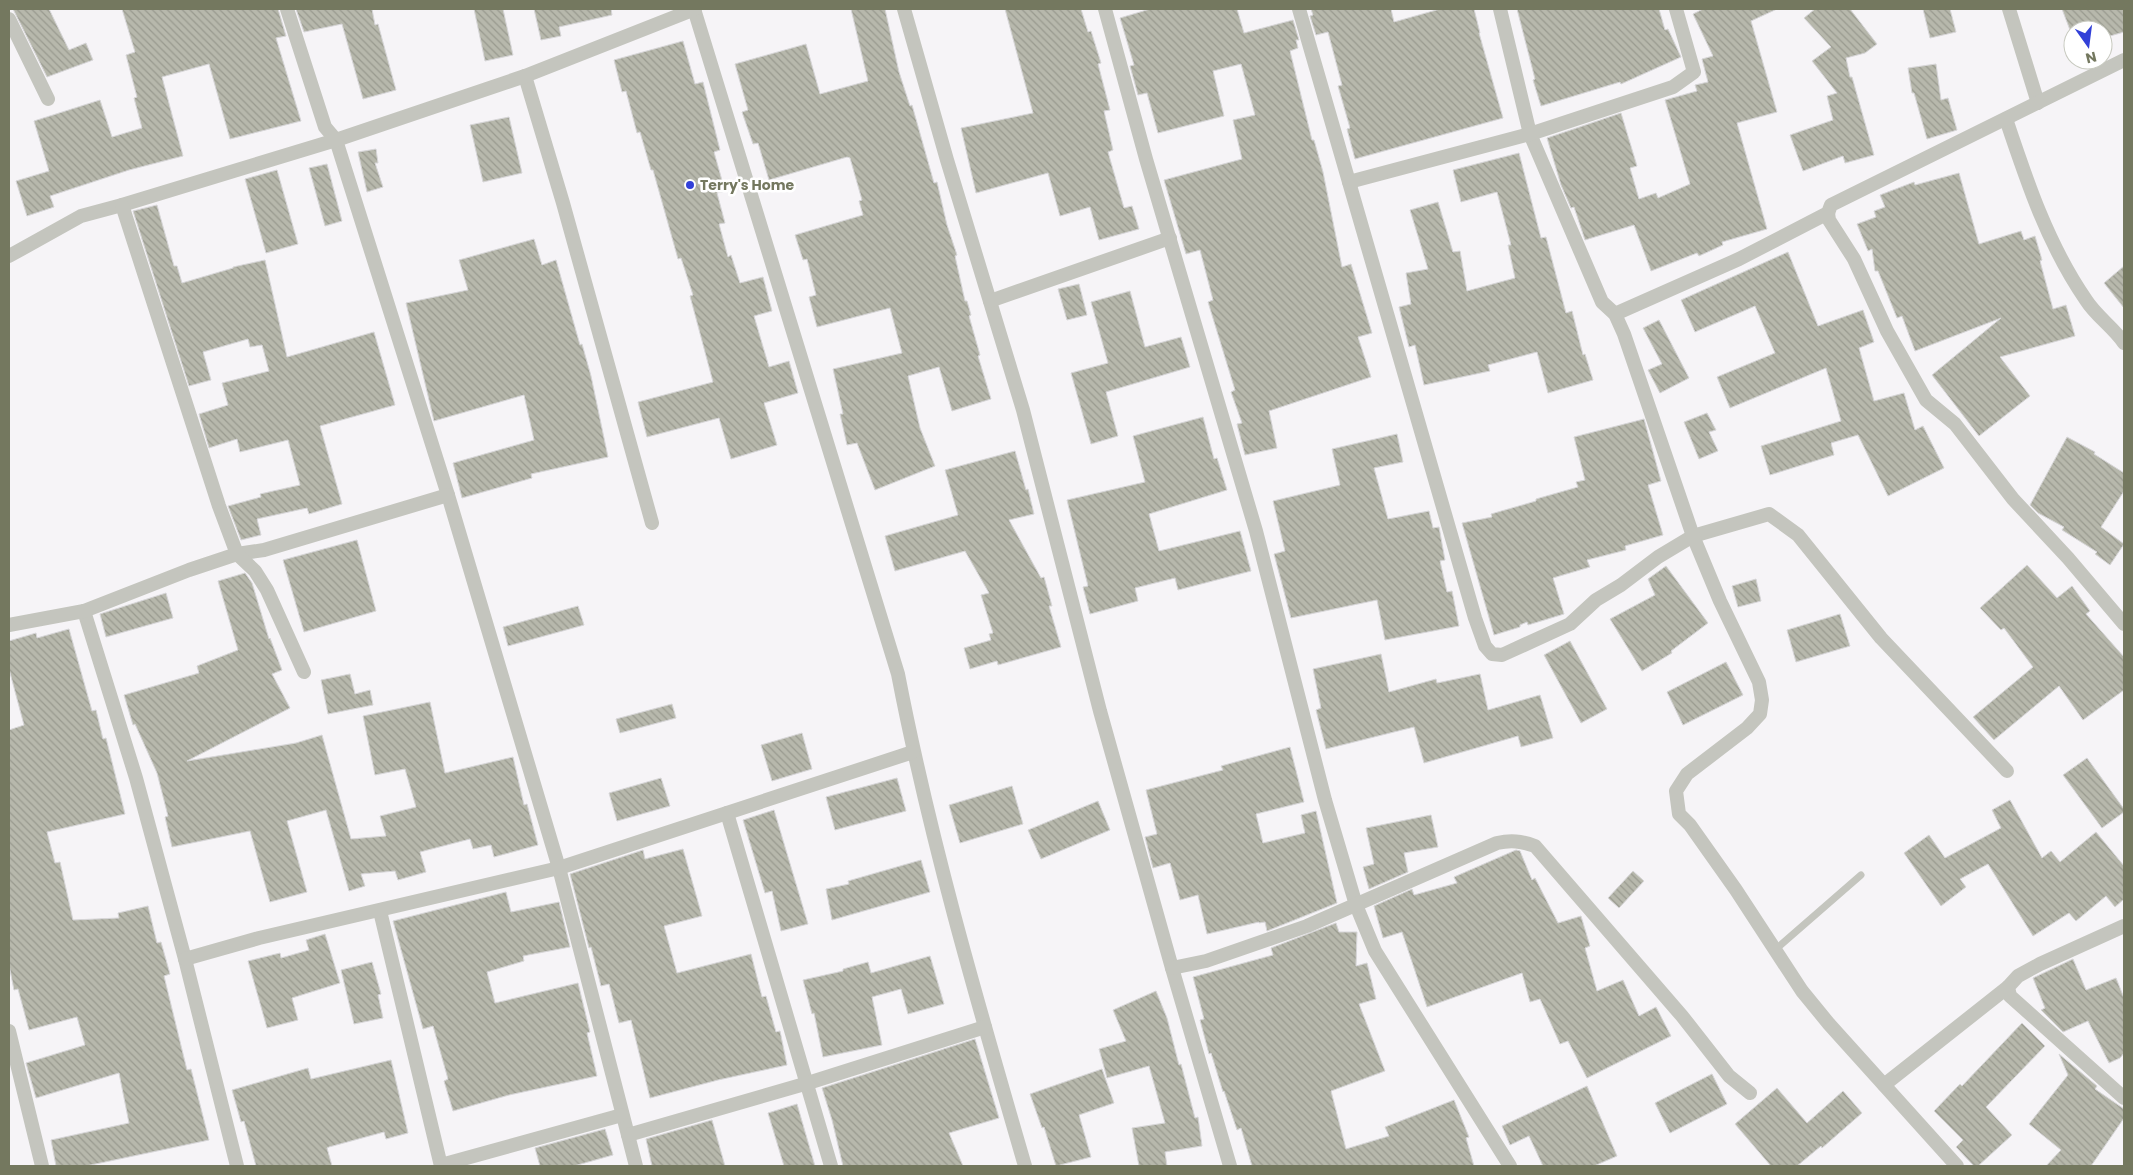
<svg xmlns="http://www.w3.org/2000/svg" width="2133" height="1175" font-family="Poppins,sans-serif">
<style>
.building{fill:url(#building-back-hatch);stroke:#d7d6d8}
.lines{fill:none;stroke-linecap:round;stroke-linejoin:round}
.service{stroke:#c4c5be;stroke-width:7}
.minor{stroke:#c4c5be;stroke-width:14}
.poi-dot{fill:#3240d8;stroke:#fff;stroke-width:2}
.labels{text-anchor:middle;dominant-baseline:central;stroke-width:5;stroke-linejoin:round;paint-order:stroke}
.poi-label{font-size:14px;font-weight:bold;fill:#74785f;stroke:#fff;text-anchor:start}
</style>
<defs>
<pattern id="building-back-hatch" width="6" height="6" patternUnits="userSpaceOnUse" patternTransform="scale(1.25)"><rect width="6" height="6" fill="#b7b8ac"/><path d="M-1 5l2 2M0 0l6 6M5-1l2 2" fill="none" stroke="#999a8f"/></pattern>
</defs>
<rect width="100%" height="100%" fill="#f6f4f7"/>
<!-- building -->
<g class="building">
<polygon points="13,9 49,9 69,50 86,43 93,60 47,77"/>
<polygon points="122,9 278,9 286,36 276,38 301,121 230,139 209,64 162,77 183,156 129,170 50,196 54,207 27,216 16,181 49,171 34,121 100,100 112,137 142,128 134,98 137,97 126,55 135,52"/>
<polygon points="296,9 372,9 375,25 378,24 396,90 363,99 342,24 304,32"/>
<polygon points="474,9 503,9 513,55 485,61"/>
<polygon points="534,9 611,9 612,15 559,27 561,36 541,40"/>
<polygon points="851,9 885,9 899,72 910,106 912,105 934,183 937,182 947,225 957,255 955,256 965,301 967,301 971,315 969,316 980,355 978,356 991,399 952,411 939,367 908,376 920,428 935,466 875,490 857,443 847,445 840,414 843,414 833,369 902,353 890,308 817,327 809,297 816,295 807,259 803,260 795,235 863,215 859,201 862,200 850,158 847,157 769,180 758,143 753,144 742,112 748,110 735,64 806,44 820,94 868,81"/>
<polygon points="1005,9 1081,9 1088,32 1091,31 1101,63 1098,64 1110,110 1104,111 1113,150 1108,152 1124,208 1132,206 1139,229 1099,240 1090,207 1060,216 1048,173 976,193 961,128 1033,113"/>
<polygon points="1150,9 1237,9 1244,33 1293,20 1299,40 1296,40 1298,48 1290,51 1312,140 1314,140 1323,172 1342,267 1351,264 1372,333 1358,337 1371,377 1269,411 1277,448 1245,455 1237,424 1242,423 1231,392 1235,390 1208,302 1213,300 1200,250 1186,254 1164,180 1242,159 1233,120 1255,115 1241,64 1213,71 1224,116 1158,133 1147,93 1138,95 1130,66 1134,65 1120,18"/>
<polygon points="1311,9 1391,9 1394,22 1440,9 1474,9 1480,33 1479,33 1503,118 1355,159 1347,129 1350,128 1338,86 1342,85 1328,32 1316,35 1310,16 1313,15"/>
<polygon points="1517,9 1659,9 1665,30 1668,29 1681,57 1621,84 1620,82 1541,106 1533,80 1535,79"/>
<polygon points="1703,9 1777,9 1751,21 1777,112 1737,123 1767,229 1722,242 1723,245 1699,256 1697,253 1651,271 1634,225 1585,240 1574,207 1571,208 1561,185 1547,138 1621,113 1637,166 1630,168 1639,199 1656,193 1658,198 1690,184 1665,100 1697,91 1695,85 1708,82 1702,59 1713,56 1693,14"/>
<polygon points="1815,9 1850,9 1877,44 1865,53 1846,58 1850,77 1852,77 1874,155 1845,163 1843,156 1803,171 1790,135 1833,120 1827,96 1837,93 1812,61 1831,47 1804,18"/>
<polygon points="1923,9 1950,9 1956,32 1930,38"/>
<polygon points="2062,9 2124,9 2124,32 2103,38 2103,30 2070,30"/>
<polygon points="683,41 695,84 703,82 720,150 714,152 725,191 717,193 725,223 719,224 728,257 731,255 740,283 763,277 772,311 754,316 769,367 789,361 798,393 764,403 777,445 731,459 719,418 647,437 638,402 713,382 690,296 693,295 681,258 678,259 653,170 651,170 640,132 637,133 626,91 622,92 614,60"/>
<polygon points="1936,64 1941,100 1948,98 1957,130 1927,139 1914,93 1912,93 1908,68"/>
<polygon points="509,117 522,173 483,182 470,125"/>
<polygon points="376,149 378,163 375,163 383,187 367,192 358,152"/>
<polygon points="1519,153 1541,238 1546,237 1566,313 1572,311 1583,355 1585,354 1593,380 1548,393 1537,352 1488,365 1490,371 1424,385 1415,345 1409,347 1399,307 1411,304 1406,273 1428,269 1410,210 1438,202 1453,252 1460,251 1467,291 1515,278 1508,245 1511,245 1497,192 1461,202 1453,170"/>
<polygon points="327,164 342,221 325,226 309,168"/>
<polygon points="277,170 298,244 266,253 245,179"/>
<polygon points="1959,173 1979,244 2021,231 2024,240 2035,236 2042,260 2040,261 2053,309 2066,305 2075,336 2000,357 2030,396 1979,436 1932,375 2001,318 1915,351 1902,316 1897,318 1878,271 1875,271 1872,249 1868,251 1857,224 1876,217 1874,211 1885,207 1880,195 1914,182 1915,185"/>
<polygon points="157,205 174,266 177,266 182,283 233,268 233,267 265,260 287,357 374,332 395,405 320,426 342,504 309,514 307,508 257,519 261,535 241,540 228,506 261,497 260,494 300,485 288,440 240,452 237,439 209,448 199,414 228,405 222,383 269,371 262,345 250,347 248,339 203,352 211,380 189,386 133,211"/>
<polygon points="534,239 542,265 556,260 580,345 582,344 591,376 608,457 531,474 532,478 462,498 453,463 534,440 524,395 434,421 406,303 468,290 459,260"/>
<polygon points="1788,252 1818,326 1863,310 1874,342 1859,348 1874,401 1904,393 1915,430 1923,426 1944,468 1888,496 1858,435 1831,443 1834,455 1770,475 1761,446 1841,421 1826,368 1730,408 1717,377 1775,353 1755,306 1695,332 1681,300"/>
<polygon points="2124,266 2124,308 2104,283"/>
<polygon points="1079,284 1087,315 1067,320 1058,289"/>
<polygon points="1130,291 1145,347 1181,337 1190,367 1106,392 1118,436 1091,444 1071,373 1108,363 1091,302"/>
<polygon points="1659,320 1689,378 1660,393 1648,370 1662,364 1643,328"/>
<polygon points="1707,413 1716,430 1709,432 1718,451 1699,459 1684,422"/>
<polygon points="1203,417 1214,459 1217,458 1227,490 1149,514 1159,551 1240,531 1251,571 1178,590 1175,578 1135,588 1138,601 1090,614 1083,587 1088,586 1067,500 1145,482 1133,436"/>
<polygon points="1644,419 1661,481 1648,485 1663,535 1625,546 1626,550 1587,560 1590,567 1553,578 1564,614 1528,625 1527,622 1520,625 1520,627 1494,635 1462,523 1492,517 1491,514 1536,501 1536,499 1578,487 1576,482 1585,480 1574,437"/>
<polygon points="1397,434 1403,462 1374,468 1388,519 1429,511 1433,528 1439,527 1445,560 1440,561 1447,592 1452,591 1459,626 1385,640 1377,600 1291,618 1274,554 1285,551 1273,501 1340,485 1332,449"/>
<polygon points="2067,437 2095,452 2094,454 2124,473 2124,491 2101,527 2124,544 2110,565 2095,554 2097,552 2062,530 2064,527 2038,513 2030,505"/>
<polygon points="1015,451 1026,490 1028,489 1034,514 1009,520 1041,578 1044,577 1052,606 1049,606 1061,647 998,665 997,661 970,669 964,648 991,640 989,634 993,633 981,595 989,593 965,551 895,571 885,536 958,515 945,470"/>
<polygon points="357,540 376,611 304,632 283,560"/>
<polygon points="2027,565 2057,598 2072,586 2090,611 2086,614 2124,657 2124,690 2083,720 2059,686 1994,740 1973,717 2033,667 2004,628 2001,630 1980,608"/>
<polygon points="1666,566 1708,623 1671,651 1672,653 1642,671 1610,619 1655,595 1648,579"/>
<polygon points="245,573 252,583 269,639 270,638 282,670 272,674 290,708 187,761 296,743 322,735 351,839 386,836 380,816 416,807 405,769 375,775 363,716 430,702 445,773 513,757 524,805 527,804 538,845 494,857 491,845 473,849 470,839 420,852 426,872 398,880 395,871 361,874 365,886 349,891 326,810 287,821 307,892 270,902 250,831 172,847 165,817 168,816 157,773 135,724 133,725 124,695 199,673 197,666 238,650 218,581"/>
<polygon points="1756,579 1761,601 1738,607 1732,586"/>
<polygon points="166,593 173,618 106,637 100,614"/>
<polygon points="578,606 584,625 508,646 503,627"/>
<polygon points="1840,614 1850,646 1796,662 1787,630"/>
<polygon points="69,629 92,711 96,710 103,739 106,738 125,814 47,832 55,863 60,862 73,920 119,918 118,913 148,906 157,943 161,942 170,974 164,976 187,1070 191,1069 209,1140 86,1166 56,1166 51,1140 129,1123 119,1073 36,1098 26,1063 85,1045 77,1017 29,1030 18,989 14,990 9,965 9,730 24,725 9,669 9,641 36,633 37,638"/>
<polygon points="1570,641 1607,709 1581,723 1544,655"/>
<polygon points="1381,654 1389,692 1436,679 1437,683 1480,674 1488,710 1540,695 1553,738 1521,747 1518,736 1424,763 1414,727 1326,749 1316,710 1321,708 1313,669"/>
<polygon points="1726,662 1743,695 1683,725 1667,692"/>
<polygon points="350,674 355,694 370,690 373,705 328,714 321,680"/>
<polygon points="672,704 676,718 620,733 616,719"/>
<polygon points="802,733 812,769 772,781 761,745"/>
<polygon points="1290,747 1304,802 1256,814 1263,843 1305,833 1301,815 1316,811 1337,903 1267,931 1265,922 1259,923 1259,922 1207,934 1198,895 1180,900 1170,863 1153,868 1145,837 1157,834 1146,790 1223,770 1221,766"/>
<polygon points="2087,758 2124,809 2124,812 2102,828 2063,775"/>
<polygon points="661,778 670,806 617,821 609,793"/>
<polygon points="897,778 906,811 835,830 826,797"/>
<polygon points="1012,786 1023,824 960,843 949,805"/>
<polygon points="2010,800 2042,858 2051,851 2060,862 2096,832 2124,866 2124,899 2115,907 2106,896 2076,921 2069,913 2033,936 1988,864 1960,879 1966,887 1941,906 1904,853 1929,835 1945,858 2001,828 1992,810"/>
<polygon points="1098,801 1110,830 1041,859 1028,830"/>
<polygon points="774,810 808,924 781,931 772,891 765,893 743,820"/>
<polygon points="1431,815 1438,847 1404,853 1408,872 1369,889 1363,867 1374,864 1366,828"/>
<polygon points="683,849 702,916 664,926 677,973 751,954 762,997 766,996 776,1032 780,1031 787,1065 718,1080 650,1098 631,1020 619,1023 609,984 601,986 591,947 589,948 570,874 643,850 645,859"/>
<polygon points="1516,850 1520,851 1532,880 1535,878 1558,923 1581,916 1590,946 1585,948 1597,991 1623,980 1639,1016 1656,1007 1671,1036 1587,1078 1568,1041 1560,1044 1540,999 1530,1002 1522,973 1427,1007 1402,932 1383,938 1374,906 1412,889 1414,895 1457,883 1454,877"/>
<polygon points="921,860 930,892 832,920 826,889 849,884 848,881"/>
<polygon points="1633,871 1644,881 1619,908 1608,898"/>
<polygon points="506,892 511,912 559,902 570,947 523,956 524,961 487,972 495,1003 578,983 590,1032 587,1033 597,1076 509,1095 453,1111 444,1081 448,1079 433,1026 423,1029 393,921"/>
<polygon points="1336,923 1339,932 1357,932 1356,966 1367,963 1376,999 1359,1004 1385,1071 1331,1091 1346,1149 1389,1136 1385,1127 1454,1100 1469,1137 1466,1138 1474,1166 1252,1166 1241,1128 1237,1130 1224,1091 1223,1092 1211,1053 1209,1054 1200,1020 1204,1019 1193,977 1273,955 1271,948"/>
<polygon points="325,934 340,983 292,998 298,1020 267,1028 248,961 280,953 281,958 309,950 306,940"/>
<polygon points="930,956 944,1004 908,1014 901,989 872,997 882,1045 823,1057 814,1013 812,1014 803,980 843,971 843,969 868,962 871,973"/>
<polygon points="2073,959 2086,990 2116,978 2124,998 2124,1053 2120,1058 2109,1063 2088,1021 2063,1032 2041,1010 2045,1008 2033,978"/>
<polygon points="372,962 381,994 378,995 383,1018 354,1024 341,970"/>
<polygon points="1156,991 1167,1018 1179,1065 1181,1064 1195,1118 1198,1117 1202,1146 1165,1152 1167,1166 1139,1166 1132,1128 1165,1123 1149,1066 1107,1078 1099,1049 1126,1041 1113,1010"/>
<polygon points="2022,1023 2045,1046 1986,1107 2012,1135 1978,1166 1974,1166 1956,1147 1963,1140 1934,1111 1960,1084 1962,1086"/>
<polygon points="975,1039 999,1118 949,1133 963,1166 843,1166 832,1120 822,1088"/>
<polygon points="2059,1054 2097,1086 2095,1089 2124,1109 2124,1118 2091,1166 2046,1166 2061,1150 2029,1124 2068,1075"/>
<polygon points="391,1060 408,1133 386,1139 384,1132 329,1147 327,1148 332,1166 256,1166 244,1121 241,1122 232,1090 308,1068 311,1079"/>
<polygon points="1102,1069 1114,1103 1079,1115 1091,1157 1056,1166 1044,1127 1042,1128 1030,1094"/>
<polygon points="1712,1074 1727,1104 1670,1133 1655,1103"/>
<polygon points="1587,1086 1617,1156 1594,1166 1543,1166 1529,1136 1510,1145 1502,1126"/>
<polygon points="1777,1088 1807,1123 1843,1091 1862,1113 1822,1148 1821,1146 1797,1166 1771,1166 1735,1124"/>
<polygon points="797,1104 815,1166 784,1166 768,1113"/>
<polygon points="712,1120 725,1166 652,1166 646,1139"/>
<polygon points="605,1129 613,1155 574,1166 540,1166 535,1148"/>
</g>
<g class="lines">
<!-- service -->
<polyline class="service" points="1776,949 1861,875"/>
<!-- minor -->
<g class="minor">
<polyline points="287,9 325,127 336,140 448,495 559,868 636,1166"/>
<path d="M694,9L898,674C930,840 978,1004 1025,1166"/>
<polyline points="904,9 947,160 1023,410 1100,711 1172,968 1230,1166"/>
<polyline points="1105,9 1146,159 1256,531 1325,800 1356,905 1375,951 1510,1166"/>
<polyline points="1299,9 1475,618 1485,646 1492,654 1502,655 1570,624 1596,600 1621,585 1658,557 1693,536 1769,514 1798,535 1881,638 2007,771"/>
<polyline points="1500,9 1530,134 1602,302 1615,314 1624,334 1693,536 1720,601 1759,682 1762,700 1760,714 1747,728 1687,774 1676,791 1679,814 1690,825 1736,890 1802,991 1829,1024 1957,1166"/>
<polyline points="2009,9 2038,103"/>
<polyline points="9,19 48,99"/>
<polyline points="525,76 563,203 652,523"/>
<path d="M2006,119C2027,182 2048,245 2086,300C2096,316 2113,327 2124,343"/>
<polyline points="1349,182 1530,134 1673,87 1694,72 1676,9"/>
<polyline points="1828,213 1829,220 1854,259 1887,331 1926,400 1955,424 2013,499 2068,558 2124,624"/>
<polyline points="9,256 81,216 122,205 336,140 525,76 695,9"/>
<polyline points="990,301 1170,238"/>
<polyline points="1615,314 1739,259 1828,213 1831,205 2124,60"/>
<polyline points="237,554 264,550 448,495"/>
<polyline points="237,554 255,571 267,590 304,672"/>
<polyline points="84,611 136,778 185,959 237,1166"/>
<polyline points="9,625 84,611 189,570 237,554 219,506 122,205"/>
<polyline points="727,813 831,1166"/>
<polyline points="380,911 441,1166"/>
<polyline points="2124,926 2040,964 2018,976 2008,987 2010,996 2124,1098"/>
<polyline points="185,959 259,938 559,868 913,752"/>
<path d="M1172,968L1206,961L1307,926L1497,843C1511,840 1521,841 1535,846L1682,1016L1729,1076L1750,1093"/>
<polyline points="9,1031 42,1166"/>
<polyline points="1884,1085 2008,987"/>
<polyline points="628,1135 808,1083 985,1027"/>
<polyline points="441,1165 622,1115"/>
</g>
</g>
<!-- markers -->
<circle class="poi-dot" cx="690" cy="185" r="5"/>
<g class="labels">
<!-- poi labels -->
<g class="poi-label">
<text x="700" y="185">Terry's Home</text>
</g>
</g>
<!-- border -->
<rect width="2133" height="1175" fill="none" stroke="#74785f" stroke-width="20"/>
<!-- north arrow -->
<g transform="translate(2088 45) rotate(166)"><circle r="24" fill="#ffffff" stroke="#c7c9bf"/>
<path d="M0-4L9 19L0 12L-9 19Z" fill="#3240d8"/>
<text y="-8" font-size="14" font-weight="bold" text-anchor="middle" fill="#74785f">N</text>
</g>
</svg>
